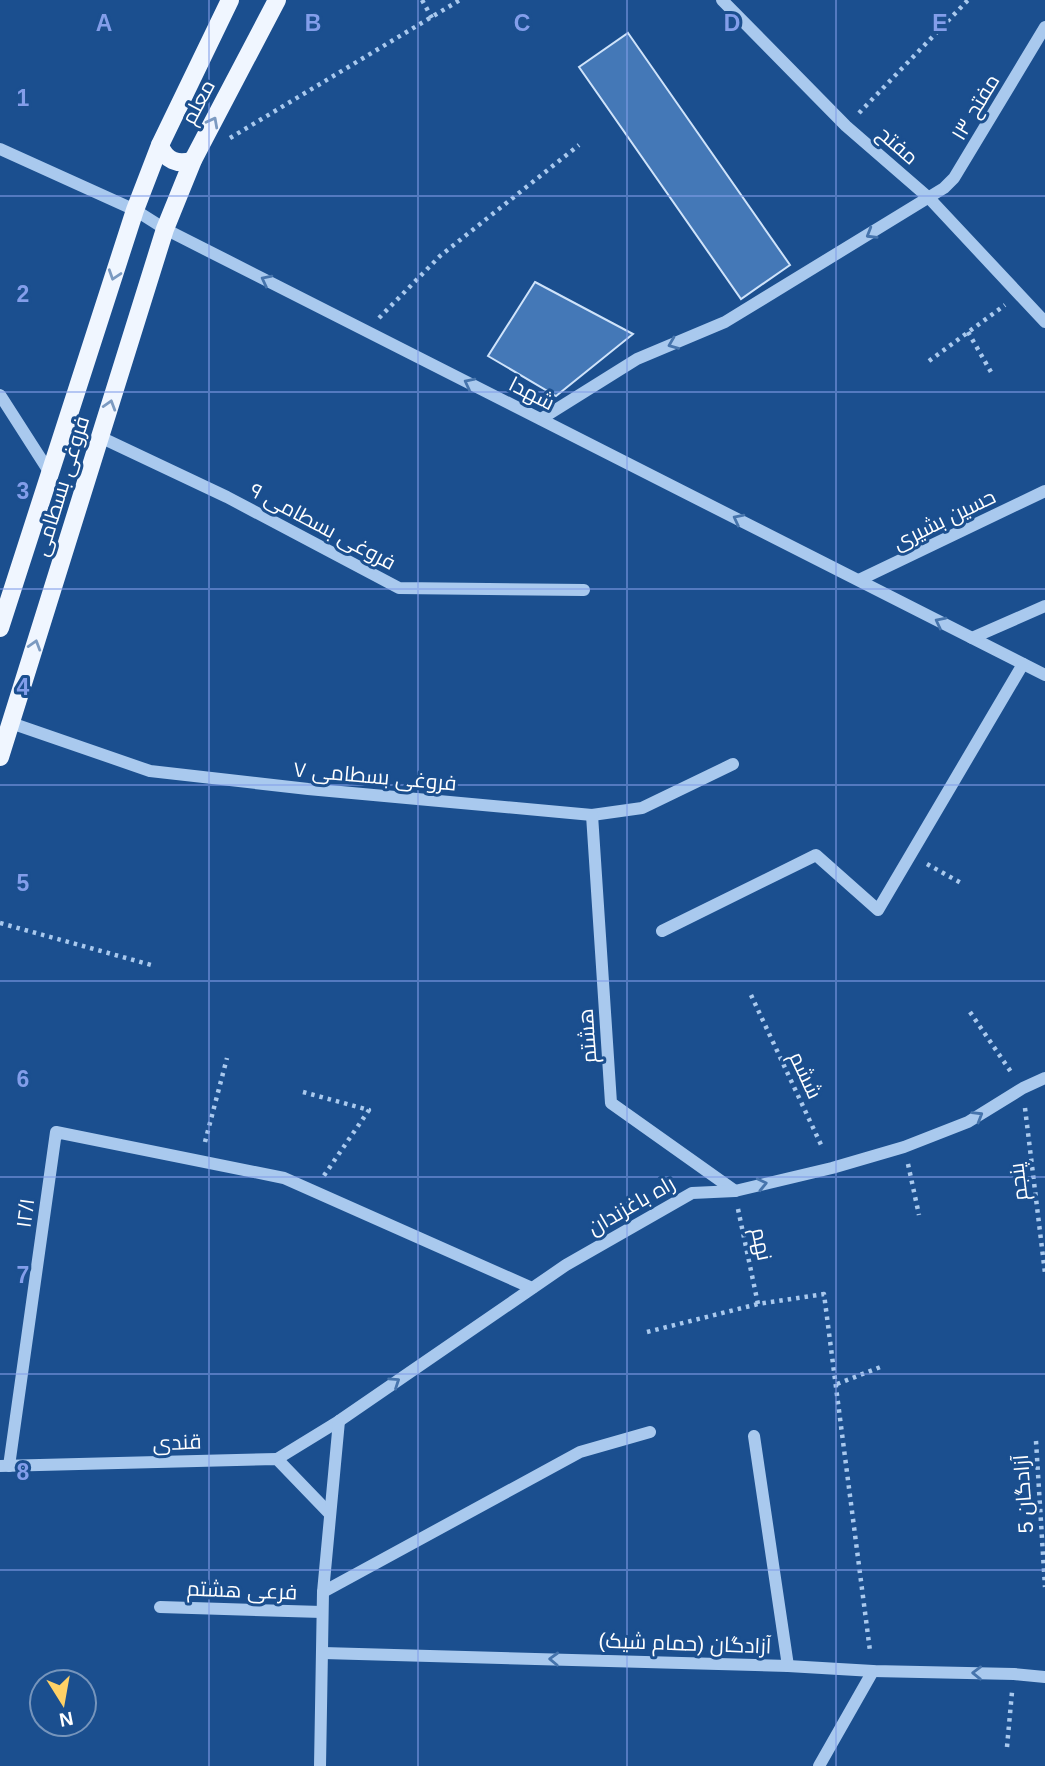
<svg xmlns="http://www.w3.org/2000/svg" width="1045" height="1766" font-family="Arial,Cairo,sans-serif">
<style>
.building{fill:#4478b7;stroke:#cfe3fa;stroke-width:2}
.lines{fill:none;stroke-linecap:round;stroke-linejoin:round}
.path{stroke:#a9c9ee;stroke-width:4.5;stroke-dasharray:3.5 5;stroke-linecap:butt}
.minor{stroke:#a9c9ee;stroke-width:12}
.major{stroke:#f0f6ff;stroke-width:18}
.oneway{stroke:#7b9ac1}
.oneway2{stroke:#4674ac}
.grid{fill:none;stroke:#839eea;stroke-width:2;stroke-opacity:0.55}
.labels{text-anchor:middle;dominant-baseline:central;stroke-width:6;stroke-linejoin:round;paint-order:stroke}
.street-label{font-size:21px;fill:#fff;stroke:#1b4f8f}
.grid-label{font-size:23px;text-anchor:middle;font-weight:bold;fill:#839eea;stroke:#1b4f8f;stroke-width:6;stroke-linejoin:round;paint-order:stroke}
</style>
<rect width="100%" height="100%" fill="#1b4f8f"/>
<!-- building -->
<g class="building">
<polygon points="628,33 790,265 741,299 579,67"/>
<polygon points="535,282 633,334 556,396 488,356"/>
</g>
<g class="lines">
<!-- path -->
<g class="path">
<polyline points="422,0 432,18"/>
<polyline points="859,113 968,0"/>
<polyline points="230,138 460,0"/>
<polyline points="379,318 440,256 579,145"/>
<polyline points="968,332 991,372"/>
<polyline points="929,361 1005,305"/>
<polyline points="927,864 961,883"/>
<polyline points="0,923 155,966"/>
<polyline points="751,995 823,1149"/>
<polyline points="970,1012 1011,1072"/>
<polyline points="303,1092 369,1110 323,1177"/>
<polyline points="1025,1108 1045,1273"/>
<polyline points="205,1142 227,1058"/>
<polyline points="908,1164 919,1215"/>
<polyline points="738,1209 758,1304"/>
<polyline points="647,1332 758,1304 824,1294 870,1651"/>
<polyline points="837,1384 883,1366"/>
<polyline points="1036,1441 1045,1587"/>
<polyline points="1007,1747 1012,1692"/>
</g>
<!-- minor -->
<g class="minor">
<polyline points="722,0 846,126 929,198 1045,322"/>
<polyline points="0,149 135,210 165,229 1045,675"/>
<polyline points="0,395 50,473"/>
<polyline points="541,419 637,359 725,322 944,188 954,178 1045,27"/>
<polyline points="100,437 227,497 399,588 584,590"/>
<polyline points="859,580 1045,491"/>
<polyline points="972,638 1045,606"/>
<polyline points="11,723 150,771 308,789 592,815 642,808 733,764"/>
<polyline points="592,815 611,1103 735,1191"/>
<polyline points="662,931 816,855 878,910 1023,664"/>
<polyline points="754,1436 788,1666"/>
<polyline points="277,1459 339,1421 566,1265 692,1193 735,1191 832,1168 904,1147 968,1122 1023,1088 1045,1078"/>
<polyline points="0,1466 277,1459 330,1514"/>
<polyline points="9,1466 56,1132 284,1178 532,1288"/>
<polyline points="323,1592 580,1452 650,1432"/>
<polyline points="160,1607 322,1612"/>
<polyline points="323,1653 788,1666 873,1671 1014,1674 1045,1677"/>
<polyline points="320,1766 323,1592 339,1421"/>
<polyline points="819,1766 873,1671"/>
</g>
<!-- major -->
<g class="major">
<path d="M160,145C165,160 178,166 193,160"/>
<polyline points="0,628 135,210 160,145 230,0"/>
<polyline points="0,757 165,229 193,160 277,0"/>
</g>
</g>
<!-- one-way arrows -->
<defs><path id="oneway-chevron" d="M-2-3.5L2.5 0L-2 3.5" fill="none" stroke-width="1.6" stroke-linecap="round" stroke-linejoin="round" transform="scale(1.75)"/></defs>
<g class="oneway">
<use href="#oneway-chevron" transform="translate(213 122) rotate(-62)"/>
<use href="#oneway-chevron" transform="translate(114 275) rotate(108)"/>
<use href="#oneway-chevron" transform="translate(110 405) rotate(-73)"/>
<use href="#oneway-chevron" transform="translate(35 645) rotate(-73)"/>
</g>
<g class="oneway2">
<use href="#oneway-chevron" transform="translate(871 234) rotate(149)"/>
<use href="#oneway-chevron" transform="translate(266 280) rotate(-153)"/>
<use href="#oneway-chevron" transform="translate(673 344) rotate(158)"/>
<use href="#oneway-chevron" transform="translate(469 383) rotate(-153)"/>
<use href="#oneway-chevron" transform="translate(738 519) rotate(-153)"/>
<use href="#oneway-chevron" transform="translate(940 622) rotate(-153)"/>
<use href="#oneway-chevron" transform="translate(978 1116) rotate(-31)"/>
<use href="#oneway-chevron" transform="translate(762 1184) rotate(-13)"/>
<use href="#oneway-chevron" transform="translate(395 1382) rotate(-34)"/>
<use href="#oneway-chevron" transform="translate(554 1659) rotate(-178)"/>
<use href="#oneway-chevron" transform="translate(977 1673) rotate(-179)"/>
</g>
<!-- grid -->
<path class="grid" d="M209,0V1766M418,0V1766M627,0V1766M836,0V1766M0,196H1045M0,392H1045M0,589H1045M0,785H1045M0,981H1045M0,1177H1045M0,1374H1045M0,1570H1045"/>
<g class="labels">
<!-- street labels -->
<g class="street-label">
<text transform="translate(198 102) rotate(-62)">معلم</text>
<text transform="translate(975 107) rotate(-59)">مفتح ۱۳</text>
<text transform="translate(898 145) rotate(41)">مفتح</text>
<text transform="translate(532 393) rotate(27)">شهدا</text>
<text transform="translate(61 486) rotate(-73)">فروغی بسطامی</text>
<text transform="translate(944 519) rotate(-26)">حسین بشیری</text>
<text transform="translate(323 526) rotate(28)">فروغی بسطامی ۹</text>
<text transform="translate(375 776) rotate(5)">فروغی بسطامی ۷</text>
<text transform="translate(587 1036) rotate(-94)">هشتم</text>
<text transform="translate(806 1075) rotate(65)">ششم</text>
<text transform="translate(1018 1182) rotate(-97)">پنجم</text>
<text transform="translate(631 1205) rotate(-30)">راه باغزندان</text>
<text transform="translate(25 1213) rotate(-82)">۱۲/۱</text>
<text transform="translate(762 1244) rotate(78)">نهم</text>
<text transform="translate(177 1442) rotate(-2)">قندی</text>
<text transform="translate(1023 1494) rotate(-94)">آزادگان 5</text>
<text transform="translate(242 1590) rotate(2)">فرعی هشتم</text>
<text transform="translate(685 1643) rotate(2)">آزادگان (حمام شیک)</text>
</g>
</g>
<g class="grid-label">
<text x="104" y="31">A</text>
<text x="313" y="31">B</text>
<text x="522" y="31">C</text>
<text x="732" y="31">D</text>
<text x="940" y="31">E</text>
<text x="23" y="106">1</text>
<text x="23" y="302">2</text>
<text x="23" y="499">3</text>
<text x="23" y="695">4</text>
<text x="23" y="891">5</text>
<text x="23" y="1087">6</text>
<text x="23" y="1283">7</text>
<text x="23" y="1480">8</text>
</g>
<!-- north arrow -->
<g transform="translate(63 1703) rotate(169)"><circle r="33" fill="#1b4f8f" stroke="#7695bc" stroke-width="2"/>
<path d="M0-5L12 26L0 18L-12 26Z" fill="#ffd166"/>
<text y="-10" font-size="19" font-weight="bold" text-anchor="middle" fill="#ffffff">N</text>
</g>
</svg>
